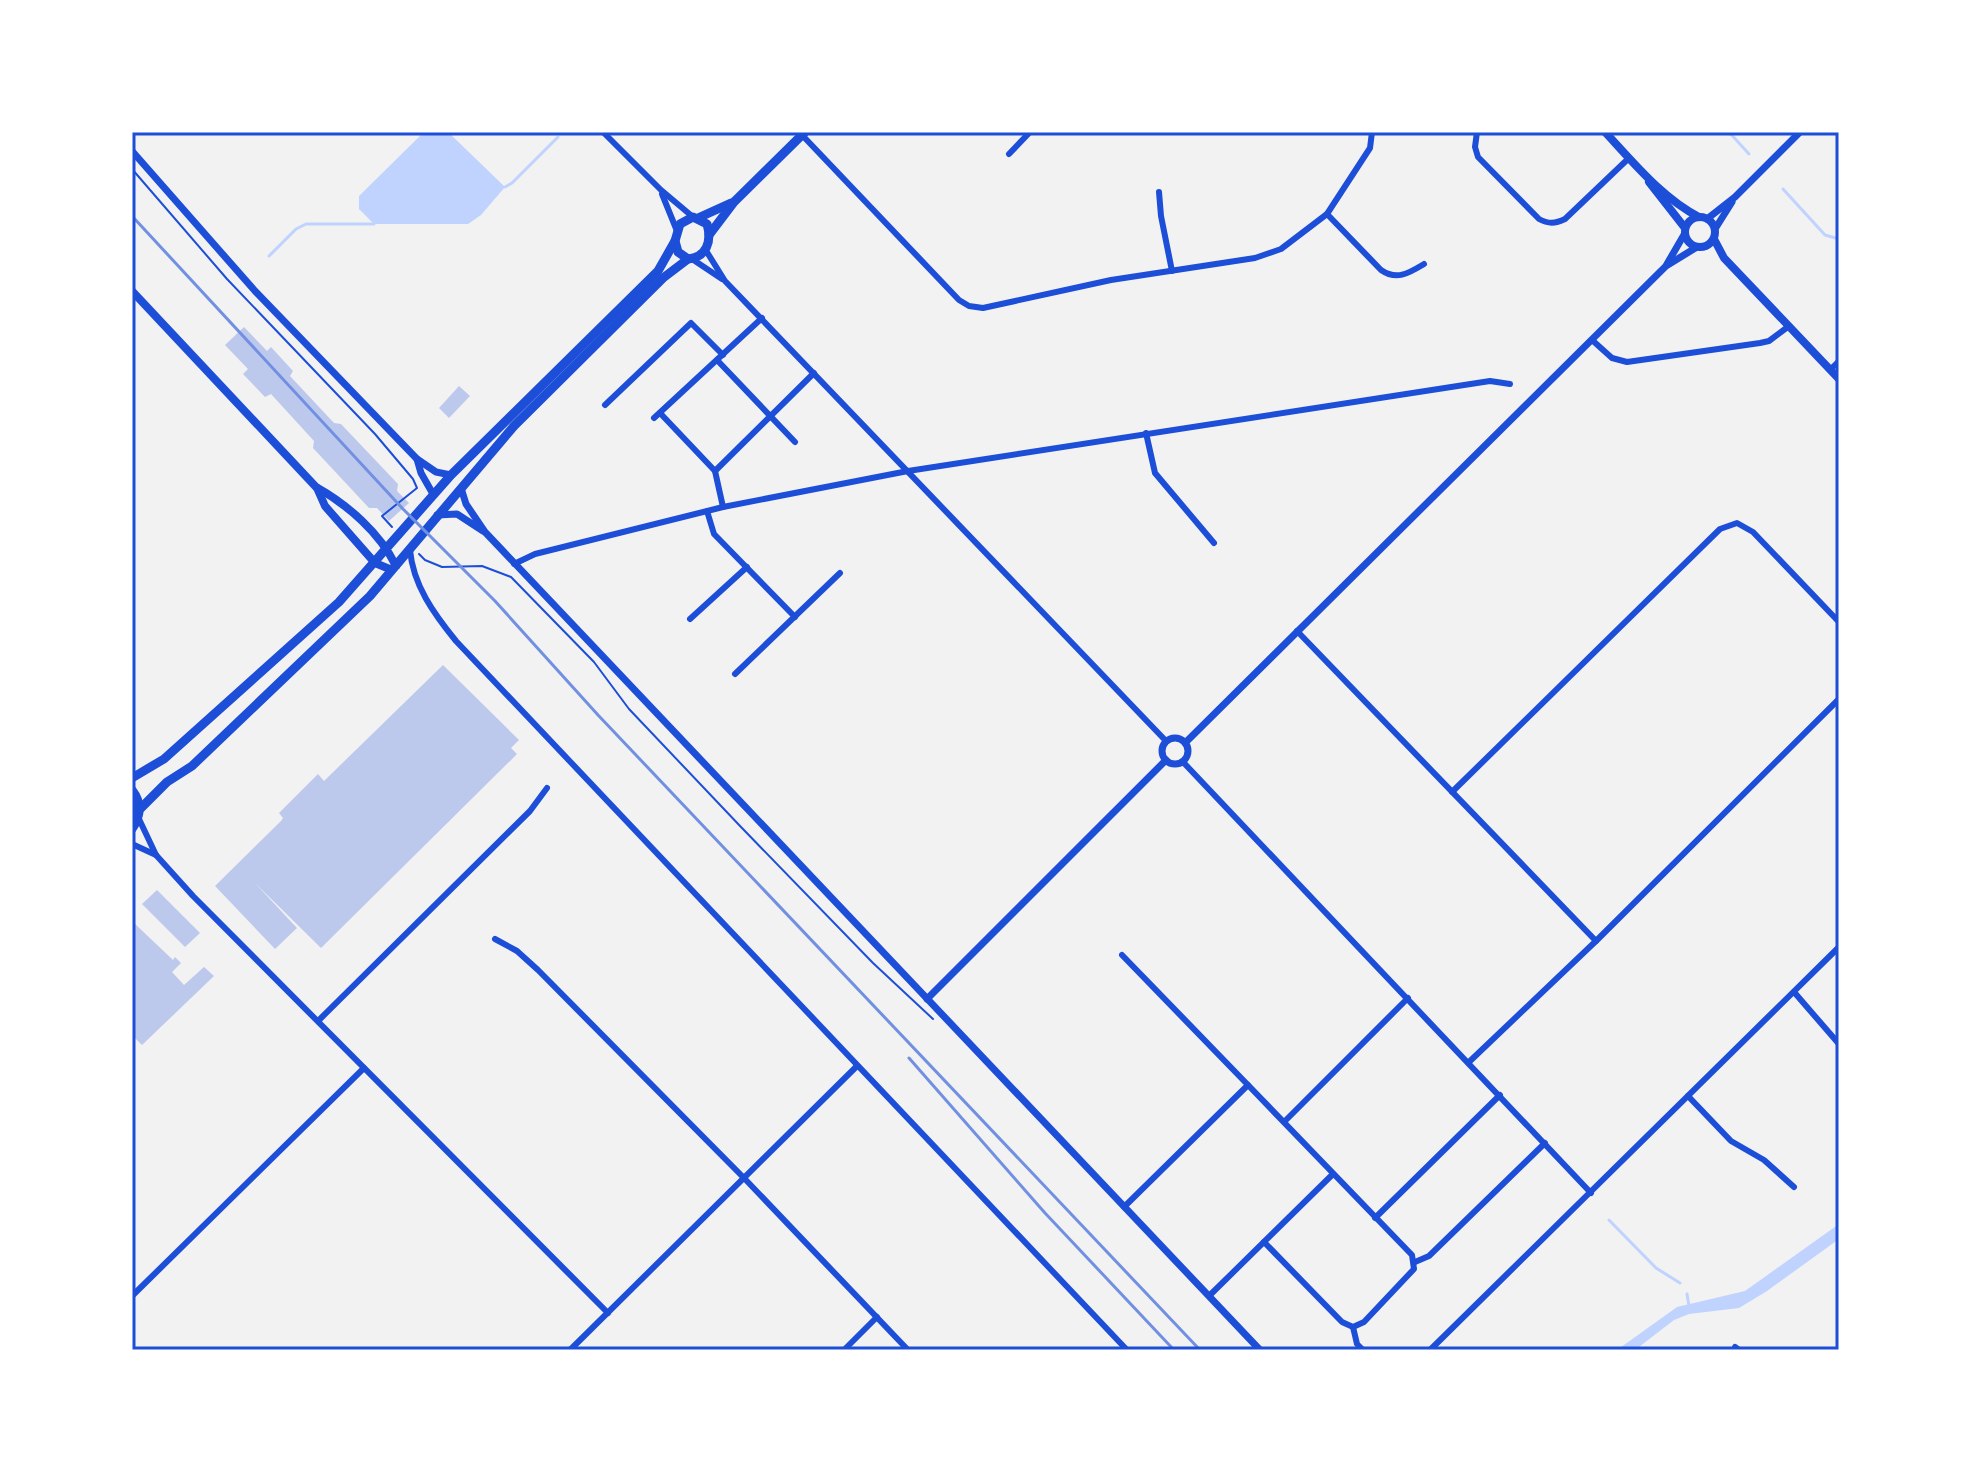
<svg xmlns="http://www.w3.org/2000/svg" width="1971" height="1482" font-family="'Archivo Narrow',sans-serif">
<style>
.water{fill:#bfd3fe}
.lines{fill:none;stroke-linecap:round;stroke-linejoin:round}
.stream{stroke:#bfd3fe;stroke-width:3}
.building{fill:#bdc9ec}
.path{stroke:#1d4ed8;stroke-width:2}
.minor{stroke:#1d4ed8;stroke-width:6}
.tertiary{stroke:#1d4ed8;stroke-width:7}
.secondary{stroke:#1d4ed8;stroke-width:8}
.primary{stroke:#1d4ed8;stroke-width:9}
.rail{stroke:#7290e2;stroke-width:3}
.neatline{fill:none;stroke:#1d4ed8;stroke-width:3}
</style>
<rect width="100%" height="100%" fill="#f2f2f2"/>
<!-- water -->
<g class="water">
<polygon points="424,132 448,132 505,187 481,215 468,224 374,224 359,209 359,196"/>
<polygon points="1839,1224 1839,1239 1767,1291 1739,1308 1689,1314 1674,1320 1635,1350 1617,1350 1677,1307 1745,1291"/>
</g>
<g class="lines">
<!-- stream -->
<g class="stream">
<polyline points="1729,132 1749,154"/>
<polyline points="505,187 512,183 558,137"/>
<polyline points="1783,189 1825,235 1839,239"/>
<polyline points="269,256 296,229 306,224 374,224"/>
<polyline points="1609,1220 1656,1268 1680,1283"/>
<polyline points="1687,1294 1689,1306"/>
</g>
</g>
<!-- building -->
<g class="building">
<polygon points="244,327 267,351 271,347 293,371 290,376 334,423 341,424 398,484 397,491 409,503 389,521 377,508 369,508 313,448 314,441 271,394 265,397 243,374 248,369 225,345"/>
<polygon points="459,386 470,396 449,418 439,408"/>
<polygon points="443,665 519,740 511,748 517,754 321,948 255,883 297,928 275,949 215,886 281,821 283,818 279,813 318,774 324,781"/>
<polygon points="157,890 200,933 185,947 142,904"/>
<polygon points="134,923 173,960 175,957 181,963 172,972 184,985 204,967 214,976 142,1045 132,1035"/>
</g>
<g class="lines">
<!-- path -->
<g class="path">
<polyline points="132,169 227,279 375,434 413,479 417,488 382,516 392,527"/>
<polyline points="419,554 425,560 442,567 482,566 511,577 594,662 629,709 741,827 873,963 933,1019"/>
</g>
<!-- minor -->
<g class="minor">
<polyline points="603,132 661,190 693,217"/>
<path d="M1477,132L1475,147L1478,157L1539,219C1548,224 1555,224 1565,219L1629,158"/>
<polyline points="802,135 959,300 969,306 983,308 1111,280 1255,258 1281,249 1327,214 1370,148 1372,132"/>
<polyline points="1009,154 1030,132"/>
<polyline points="1159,192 1161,216 1172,271"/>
<polyline points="662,194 677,231"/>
<path d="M1327,214L1381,270C1397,281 1409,273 1424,264"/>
<polyline points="705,249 725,281 1166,741"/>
<polyline points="692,259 722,279"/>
<polyline points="1592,340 1612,358 1627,362 1760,343 1769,341 1789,326"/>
<polyline points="717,360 795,442"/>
<polyline points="1830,370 1839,361"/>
<polyline points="605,405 691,323 723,355"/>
<polyline points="660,413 715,471 723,507"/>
<polyline points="654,418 762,318"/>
<polyline points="1146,433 1155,473 1214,543"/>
<polyline points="715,471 814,373"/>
<polyline points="707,511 714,534 795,617"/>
<path d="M410,550C413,585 434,614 456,641L1127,1350"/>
<polyline points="514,564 535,554 723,507 908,471 1490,381 1510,384"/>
<polyline points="690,619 747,567"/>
<polyline points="1297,631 1596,941"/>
<polyline points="735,674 840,573"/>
<polyline points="1183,762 1591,1193"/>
<polyline points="1452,792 1720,529 1737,523 1753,532 1839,622"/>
<polyline points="139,819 156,855 193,896 608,1313"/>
<polyline points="132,844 156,855"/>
<polyline points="495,939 517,951 538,970 744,1178 908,1350"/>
<polyline points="1122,955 1248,1085 1124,1207"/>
<polyline points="1794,992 1839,1044"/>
<polyline points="318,1021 530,811 547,788"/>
<polyline points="1469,1062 1596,941 1839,699"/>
<polyline points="1248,1085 1412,1255 1414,1269 1364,1322 1353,1327 1342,1322 1264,1242"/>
<polyline points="1688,1096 1731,1141 1764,1160 1794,1187"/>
<polyline points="1284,1122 1408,998"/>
<polyline points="1375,1218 1500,1095"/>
<polyline points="1415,1262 1429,1256 1545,1143"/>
<polyline points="132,1296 364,1068"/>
<polyline points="1209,1296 1333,1174"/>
<polyline points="1353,1327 1357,1344 1363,1350"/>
<polyline points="1735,1347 1739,1350"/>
<polyline points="570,1350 857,1066"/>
<polyline points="844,1350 877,1317"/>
<polyline points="1430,1350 1839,947"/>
</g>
<!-- tertiary -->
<g class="tertiary">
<polyline points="132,151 255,291 417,459 436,472 451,475"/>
<polyline points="1707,219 1735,197 1800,132"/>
<polyline points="1715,229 1732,202"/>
<polyline points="1667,264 1685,233"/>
<polyline points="417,459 421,473 433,494"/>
<polyline points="461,488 466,504 485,532 1260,1350"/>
<polyline points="437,515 457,514 483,531"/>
<circle cx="1175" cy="751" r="13"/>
<polyline points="1185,743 1666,266 1697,247"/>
<polyline points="927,999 1166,760"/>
</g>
<!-- secondary -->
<g class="secondary">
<path d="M1605,132C1633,162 1662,198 1699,217"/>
<polyline points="1649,182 1685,228"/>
<circle cx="1700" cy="232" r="15"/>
<polyline points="1714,239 1724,258 1839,379"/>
<path d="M132,291L316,487C348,505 380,533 396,566"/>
<polyline points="317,488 325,506 375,563 392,570"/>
</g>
<!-- primary -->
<g class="primary">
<path d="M693,217L707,224C712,241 707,257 688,259L678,252L675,241L680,224Z"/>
<polyline points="698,218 731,203"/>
<polyline points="709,235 734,202 805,132"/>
<polyline points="132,778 164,759 339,602 451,475 658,271 675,241"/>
<path d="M132,790C142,803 141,816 132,829"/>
<polyline points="139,810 167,782 192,766 370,596 514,426 663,278 688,259"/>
</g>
<!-- rail -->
<g class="rail">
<polyline points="132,216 403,509 495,601 598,715 1200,1350"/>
<polyline points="909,1058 1045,1213 1174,1350"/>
</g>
</g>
<!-- border -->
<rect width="1971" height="1482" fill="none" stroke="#ffffff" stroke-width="268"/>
<rect x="134" y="134" width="1703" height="1214" class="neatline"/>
</svg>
